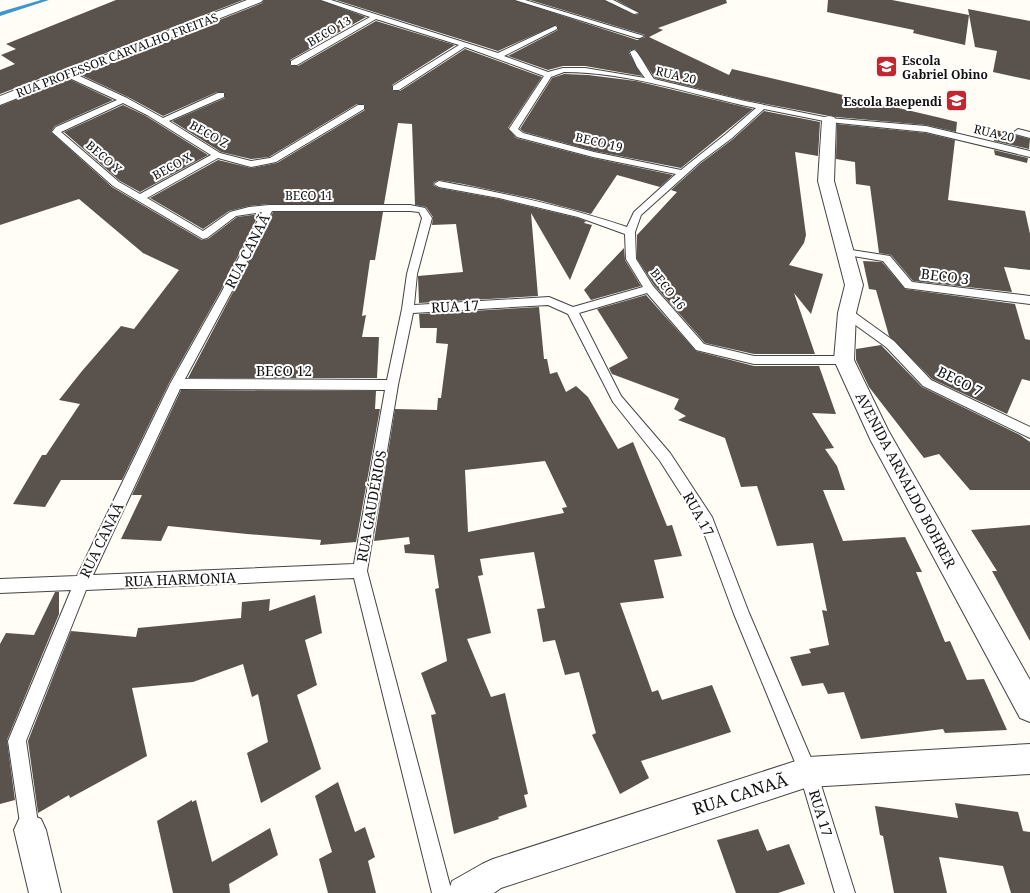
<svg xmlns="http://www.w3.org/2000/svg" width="1030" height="893" font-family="'Noto Serif',serif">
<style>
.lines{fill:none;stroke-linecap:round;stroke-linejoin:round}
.stream{fill:#3f96cf;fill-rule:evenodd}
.building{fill:#5a524d;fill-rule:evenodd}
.service-casing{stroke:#444;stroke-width:2}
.minor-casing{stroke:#444;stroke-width:2}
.tertiary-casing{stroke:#444;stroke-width:2}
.service{fill:#fff;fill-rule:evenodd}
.minor{fill:#fff;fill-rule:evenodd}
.tertiary{fill:#fff;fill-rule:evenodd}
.labels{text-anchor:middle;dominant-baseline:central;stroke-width:4;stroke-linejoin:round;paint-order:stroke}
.far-street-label{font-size:12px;fill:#111;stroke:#fff}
.far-poi-label{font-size:12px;font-weight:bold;fill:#111;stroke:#fff;text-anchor:start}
.street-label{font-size:14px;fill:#111;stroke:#fff}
.near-street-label{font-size:17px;fill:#111;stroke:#fff}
</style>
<rect width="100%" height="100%" fill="#fffdf5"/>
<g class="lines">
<!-- stream -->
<polygon class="stream" points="41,0 49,0 0,16 0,12"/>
</g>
<!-- building -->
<g class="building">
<polygon points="116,0 243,0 0,94 0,70 15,64 1,55 16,49 6,44"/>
<polygon points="264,0 320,0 366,17 290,60 290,66 298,66 376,21 455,45 392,85 392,91 400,91 465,49 542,77 508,128 516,138 593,158 673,175 660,187 617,175 591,214 534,199 463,184 439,180 433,183 433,185 439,188 499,199 578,218 586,221 584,223 592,225 570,280 531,213 538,296 419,303 418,276 463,272 456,224 432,225 433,217 426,207 415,205 412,124 398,123 384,204 269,204 249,206 229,211 203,229 150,198 218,160 251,168 277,163 365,110 365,104 357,104 269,157 251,159 221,152 172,121 225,98 225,92 217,92 163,116 128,97 81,75 262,3"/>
<polygon points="336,0 514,0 637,40 645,37 645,35 530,0 604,0 634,15 639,14 640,13 616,0 726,0 727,3 658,28 663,30 649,37 729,75 732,69 941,118 957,122 956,132 926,125 836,117 829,115 824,115 745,100 655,78 635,49 629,51 629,53 642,76 585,66 563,66 548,70 508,56 558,30 558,27 556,25 498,51"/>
<polygon points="828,0 892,0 969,15 965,45 913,33 914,30 827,12"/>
<polygon points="968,9 1030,21 1030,80 993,72 997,51 975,47"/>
<polygon points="564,74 588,75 636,81 753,109 681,168 594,151 524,132 520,129 552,78"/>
<polygon points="69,79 113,100 55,126 51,132 112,187 202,240 208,239 237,217 259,214 220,292 169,383 122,480 61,480 45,507 13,504 42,455 46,455 80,404 59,400 82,371 121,326 134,329 179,270 143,253 79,199 0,225 0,106"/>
<polygon points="123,105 146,116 208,155 140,192 120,181 64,132"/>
<polygon points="764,111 820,122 818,156 795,152 806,235 804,243 789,265 823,274 811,314 794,293 815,354 754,354 705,343 654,285 637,259 637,235 677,192 671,190 701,163 733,139"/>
<polygon points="837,124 926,133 955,140 948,200 1025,211 1030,234 1030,270 1004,267 1012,292 913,281 891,255 879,253 870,186 856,184 855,162 836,159"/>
<polygon points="996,130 1030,139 1029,149 994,141"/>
<polygon points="994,150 1028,158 1027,163 995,155"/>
<polygon points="273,212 383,212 375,260 370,260 362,316 366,315 362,337 379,337 377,378 188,378 232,294"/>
<polygon points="624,248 625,260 641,286 591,300 584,290"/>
<polygon points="863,261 882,262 905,289 1015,304 1025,339 1030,340 1030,381 1022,379 1007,414 932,379 889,336 876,290 869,289"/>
<polygon points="646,295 696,351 754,366 819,366 836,414 812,413 834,448 825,449 837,466 845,490 823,490 843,541 905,537 922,572 916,572 945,642 950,641 967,680 984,679 1007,730 945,733 943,729 861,739 844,692 828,694 823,683 802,686 790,657 811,653 809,649 829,645 822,610 827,611 813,543 777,546 757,486 741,487 725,438 678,420 686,416 674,409 679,399 612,374 609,368 628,358 597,309"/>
<path d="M539,307L544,359H547L550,374L557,372L566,392L576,386L588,397L618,449L633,442L667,526L672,525L682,556L654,560L664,598L620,603L652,692L658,690L662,700L712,685L731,732L641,761L649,778L620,794L592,735L596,733L579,672L565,675L555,640L543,642L537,609L545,608L534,552L480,559L483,575L478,576L491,633L467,639L491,697L505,693L528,794L524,795L527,807L498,817L499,819L454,834L431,715L436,714L421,673L447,661L435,589L439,588L434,555L405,553L404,545L410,544L409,537L374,541L395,409L437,410L438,398H441L448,344L436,343L437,328H420L419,314ZM545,461L567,507L562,508L564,513L468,532L465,470Z"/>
<polygon points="881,345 922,387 1020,435 1030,442 1030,490 970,490 939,454 924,458 869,387 856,360 856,349"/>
<polygon points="181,390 376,391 375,409 380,409 356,542 320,545 321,540 247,534 168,526 161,541 121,539 142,495 132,495"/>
<polygon points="1030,525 1030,641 992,571 997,571 971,530"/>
<polygon points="55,592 59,592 59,614 7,740 15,800 0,804 0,644 6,633 34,635"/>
<polygon points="315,595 322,633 305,640 317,685 297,695 321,769 261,803 247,753 268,742 258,694 252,697 243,664 193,682 132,688 147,756 70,798 69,795 38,813 28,741 71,631 136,637 138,628 241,618 242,602 270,599 269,611"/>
<polygon points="338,782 355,832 365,827 375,857 368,861 376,893 328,893 319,859 332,852 315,796"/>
<polygon points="192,800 192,802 196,800 212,862 270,828 278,855 229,884 230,893 173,893 157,821"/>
<polygon points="955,803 1018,812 1023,831 1030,832 1030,893 1011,893 1003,866 939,857 947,893 894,893 883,836 880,835 875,806 958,818"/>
<polygon points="758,829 767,851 789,844 805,884 778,893 736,893 717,840"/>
</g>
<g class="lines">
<defs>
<g id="service">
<path d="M321,0H331L498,53L555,26L557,27V29L504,56L548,72L563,68H585L645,78L637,67L630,52L634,50C638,51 650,74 654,79L745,101L829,118L926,126L1030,151V157L926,132L829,122L764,109L732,138L700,162L641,215L635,232L636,259L653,286L704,344L754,356H844L848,357L850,360L848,363L844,364H754L696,350L647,293L579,313L621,396L670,453L712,517L749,613L817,772L855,893H835L799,772L734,614L701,525L660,461L613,402L568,314L548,305L413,313L398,385L367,571L452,893H432L354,578L86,590L26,741L39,830L37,837L30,839L23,837L21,830L8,741L71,590L0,593V579L77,576L170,384L221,293L262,212L236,216L207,238L203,239L113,186L52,132L56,127L117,100L65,76V72H71L127,98L163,118L218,93H224V97L169,121L220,153L251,161L270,158L358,105H364V109L276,162L251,167L218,158L147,198L203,231L230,212L249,207L269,205H410L425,208L432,218L417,274L414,305L549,297L573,307L643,287L626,259L625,234L578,217L499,198L439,187L434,184L439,181C503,193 565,206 627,227L634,212L676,174L593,157L517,137L509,129L544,76L465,47L399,90H393V86L459,45L376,19L297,65H291V61L370,17ZM564,72C629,72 693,95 756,108L726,134L681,170L594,152L523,133L518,129L551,77ZM123,103L147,115L211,155L140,194L119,182L61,132ZM272,211H410L419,212L422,218L407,274L402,309L387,380L185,379L231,293ZM180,389L385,390L354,564L93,575Z"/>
<polygon points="515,0 525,0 644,36 640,38 637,38"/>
<polygon points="605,0 613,0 639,13 634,14"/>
<polygon points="1018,129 1030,132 1030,138 1015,134 1014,132"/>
<polygon points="845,249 890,256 912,282 1030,296 1030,304 905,288 883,261 841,254 840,252"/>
<polygon points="847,309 851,310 894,341 931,380 1030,427 1030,438 923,386 886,347 843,316 841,313 843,310"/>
</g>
<g id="minor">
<polygon points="829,116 834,117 836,120 834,181 863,285 856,313 854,360 888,430 1030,680 1030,722 1020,718 871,441 834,360 838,313 845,285 818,181 822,120 824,117"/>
<polygon points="1030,744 1030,774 808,787 501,888 494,893 448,893 452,881 482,864 493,859 808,757"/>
<polygon points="30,814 41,819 46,830 61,893 29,893 14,830 19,819"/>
</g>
<polygon id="tertiary" points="247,0 263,0 261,2 0,105 0,96"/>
</defs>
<!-- service casing -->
<use href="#service" class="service-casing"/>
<!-- minor casing -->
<use href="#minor" class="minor-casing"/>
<!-- tertiary casing -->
<use href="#tertiary" class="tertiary-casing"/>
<!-- service -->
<use href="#service" class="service"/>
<!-- minor -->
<use href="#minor" class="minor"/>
<!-- tertiary -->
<use href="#tertiary" class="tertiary"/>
</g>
<!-- icons -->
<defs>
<symbol id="school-square" viewBox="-11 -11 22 22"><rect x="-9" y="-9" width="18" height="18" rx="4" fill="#c4262e" stroke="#fff"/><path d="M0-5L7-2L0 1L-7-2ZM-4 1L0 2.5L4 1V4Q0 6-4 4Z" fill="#fff"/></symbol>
</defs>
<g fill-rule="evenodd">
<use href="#school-square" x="874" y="54" width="25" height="25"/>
<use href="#school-square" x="944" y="88" width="25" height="25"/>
</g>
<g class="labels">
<!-- far-street labels -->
<g class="far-street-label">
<text transform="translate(329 31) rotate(-30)">BECO 13</text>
<text transform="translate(117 55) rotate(-21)">RUA PROFESSOR CARVALHO FREITAS</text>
<text transform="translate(676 75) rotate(13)">RUA 20</text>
<text transform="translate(994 133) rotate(13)">RUA 20</text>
<text transform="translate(209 134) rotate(29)">BECO Z</text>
<text transform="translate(599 142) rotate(13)">BECO 19</text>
<text transform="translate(104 157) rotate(41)">BECO Y</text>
<text transform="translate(172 166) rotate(-29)">BECO X</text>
<text x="309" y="195">BECO 11</text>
<text transform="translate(668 289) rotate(52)">BECO 16</text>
</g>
<!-- far-poi labels -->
<g class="far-poi-label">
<text x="902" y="60">Escola<tspan x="902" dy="14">Gabriel Obino</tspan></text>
<text x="942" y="101" text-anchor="end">Escola Baependi</text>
</g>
<!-- street labels -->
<g class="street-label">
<text transform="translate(247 251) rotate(-63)">RUA CANAÃ</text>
<text transform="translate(945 276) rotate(7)">BECO 3</text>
<text transform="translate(455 306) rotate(-3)">RUA 17</text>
<text x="284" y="370">BECO 12</text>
<text transform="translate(960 381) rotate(27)">BECO 7</text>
<text transform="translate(906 480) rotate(62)">AVENIDA ARNALDO BOHRER</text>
<text transform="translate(371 506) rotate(-80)">RUA GAUDÉRIOS</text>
<text transform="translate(699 514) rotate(61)">RUA 17</text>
<text transform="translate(101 540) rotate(-64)">RUA CANAÃ</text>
<text transform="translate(180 579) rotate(-2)">RUA HARMONIA</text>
<text transform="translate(821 813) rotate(73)">RUA 17</text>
</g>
<!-- near-street labels -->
<g class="near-street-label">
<text transform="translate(740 794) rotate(-18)">RUA CANAÃ</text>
</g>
</g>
</svg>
